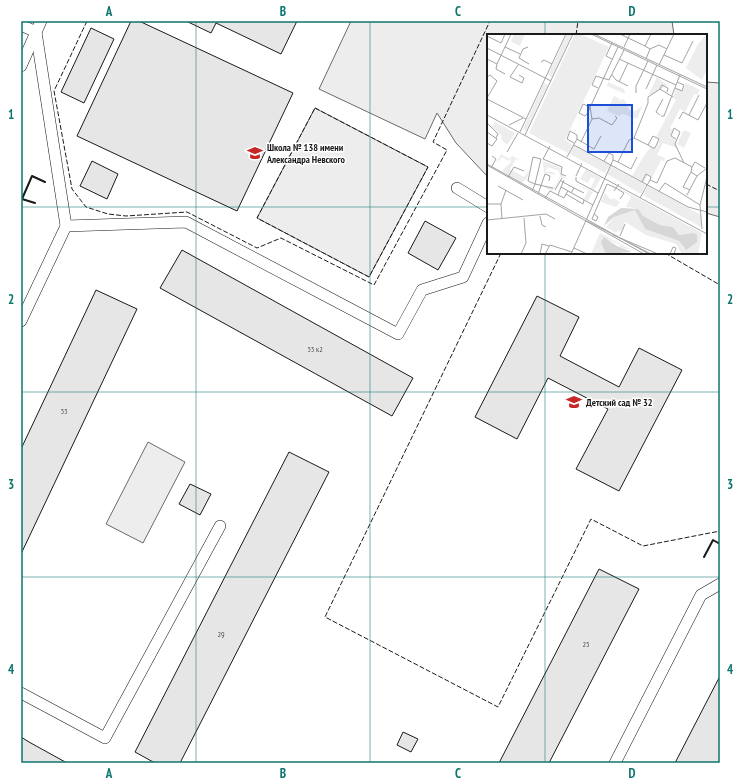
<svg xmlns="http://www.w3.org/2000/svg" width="741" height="784" font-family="'PT Sans Narrow',sans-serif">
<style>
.built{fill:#ededed;stroke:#6a6a6a}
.building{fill:#e6e6e6;stroke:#1a1a1a}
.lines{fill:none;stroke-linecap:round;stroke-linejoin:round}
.lane-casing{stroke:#1a1a1a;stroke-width:12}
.lane{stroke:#fff;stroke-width:11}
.fence{stroke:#1a1a1a;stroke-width:1;stroke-dasharray:5 2;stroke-linecap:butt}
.wall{stroke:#1a1a1a;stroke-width:2}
.grid{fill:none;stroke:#0f766e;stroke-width:1;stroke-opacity:0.55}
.labels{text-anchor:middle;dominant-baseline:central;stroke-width:3;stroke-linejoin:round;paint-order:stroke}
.number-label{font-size:8px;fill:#4d4d4d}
.poi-label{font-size:10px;font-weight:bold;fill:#1a1a1a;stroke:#fff;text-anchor:start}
.inset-road{fill:none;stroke:#a3a3a3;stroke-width:1}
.view{fill:#1d4ed8;fill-opacity:0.15;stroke:#1d4ed8;stroke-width:2}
.inset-edge{fill:none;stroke:#1a1a1a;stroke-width:2}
.neatline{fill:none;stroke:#0f766e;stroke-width:1.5}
.grid-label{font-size:13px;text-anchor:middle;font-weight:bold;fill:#0f766e}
</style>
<rect width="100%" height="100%" fill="#fff"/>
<!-- built -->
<g class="built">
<polygon points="351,21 672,21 674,35 488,35 488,177 456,143 437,113 425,139 319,89"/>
<polygon points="706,82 720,83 720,217 706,213"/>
<polygon points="315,108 428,167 369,277 257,218"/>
<polygon points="148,442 185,462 143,543 106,524"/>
</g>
<!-- building -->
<g class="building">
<polygon points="131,21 139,21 293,93 237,211 77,136"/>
<polygon points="186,21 297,21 281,54 216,23 211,33"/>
<polygon points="91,28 114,39 84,103 61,92"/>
<polygon points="92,161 118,174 107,199 80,186"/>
<polygon points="425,221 456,238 438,270 408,253"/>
<polygon points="182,250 413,378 392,416 160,288"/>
<polygon points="96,290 137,309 21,554 21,449"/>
<polygon points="537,296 579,317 560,356 619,387 639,348 682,370 619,491 576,469 608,409 548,378 517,439 475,417"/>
<polygon points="289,452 329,472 180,763 155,763 135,752"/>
<polygon points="190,484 211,494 200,515 179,504"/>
<polygon points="599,569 639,589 627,612 549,763 499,763"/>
<polygon points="720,676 720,763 675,763 692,730"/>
<polygon points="403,732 418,739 411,752 397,745"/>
<polygon points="21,737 29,742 67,763 21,763"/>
</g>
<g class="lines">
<defs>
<g id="lane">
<polyline points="21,25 36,32"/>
<polyline points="21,66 41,21"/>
<polyline points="457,188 488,207"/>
<polyline points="66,226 186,222 398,334 422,290 463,277 488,223"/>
<polyline points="21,321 66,226 36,32"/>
<polyline points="21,693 105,738 220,526"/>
<polyline points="615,763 701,595 720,584"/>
</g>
</defs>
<!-- lane casing -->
<use href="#lane" class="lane-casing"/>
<!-- lane -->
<use href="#lane" class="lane"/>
<!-- fence -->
<g class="fence">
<polyline points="87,21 54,91 72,189 86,207 108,214 126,216 187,212 257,248 281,238 374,285 447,150 433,142 490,21"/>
<polyline points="576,35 578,21"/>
<polygon points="315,108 428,167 369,277 257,218"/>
<polyline points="706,184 720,191"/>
<polyline points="501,253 325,617 498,707 591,519 643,546 720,531"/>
<polyline points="665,253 720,285"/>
</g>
<!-- wall -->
<g class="wall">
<polyline points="35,203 22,199 32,176 45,182"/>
<polyline points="704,557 713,540 720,544"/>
</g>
</g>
<!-- grid -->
<path class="grid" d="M196,21V763M370,21V763M545,21V35M21,207H488M706,207H720M545,253V763M21,392H720M21,577H720"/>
<!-- icons -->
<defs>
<symbol id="school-bare" viewBox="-9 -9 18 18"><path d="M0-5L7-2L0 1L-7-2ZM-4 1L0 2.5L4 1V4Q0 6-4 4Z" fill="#c62828" stroke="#fff" stroke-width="2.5" paint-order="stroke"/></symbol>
</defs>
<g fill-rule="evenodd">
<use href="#school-bare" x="244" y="142" width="22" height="22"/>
<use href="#school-bare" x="563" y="391" width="22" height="22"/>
</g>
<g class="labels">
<!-- number labels -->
<g class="number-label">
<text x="315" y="349">33 к2</text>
<text x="64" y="411">33</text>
<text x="221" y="634">29</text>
<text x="586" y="644">25</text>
</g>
<!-- poi labels -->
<g class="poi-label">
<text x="267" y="147">Школа № 138 имени<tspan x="267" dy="12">Александра Невского</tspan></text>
<text x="586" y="402">Детский сад № 32</text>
</g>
</g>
<!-- overview -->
<g transform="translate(487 34)">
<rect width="220" height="220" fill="#fff"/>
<path d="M27,0H38L33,12L24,8ZM80,0H85L65,43L61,41ZM88,0H93L122,13L78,106L86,111L81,119L42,99ZM220,0V35L215,46L199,34L211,10ZM170,43L180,51L168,59L161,61ZM121,48L137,55L138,60L120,52ZM57,49L61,51L39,97L36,95ZM199,49L213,56L210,61L207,60L198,78L193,75L183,94L186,96L183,103L188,105L190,114L176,109L170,121L178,124L177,127L174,126L165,144L160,141L157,148L145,142L158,120L164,113L169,115L173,105L169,103L189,66L186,64L189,55L196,57ZM127,62L133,65L132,67L136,65L139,68L142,76L148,77L156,71L150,85L136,80L132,82L120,77ZM8,88L28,99L20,111L14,105L15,102L5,93ZM197,96L204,99L197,114L190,110ZM87,111L123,131L118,139L83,120ZM14,120L22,125L25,122L33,126L29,125L23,135L37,143L42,136L40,145L34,149L15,137L24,128V125L21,127L15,123L9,129ZM56,127L74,134L73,139L80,145L73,143L70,152L65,157L56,153H68L73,142L72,137L61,133L58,138H66L69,141L57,139ZM124,132L159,151L154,160L120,140ZM99,135L114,144L107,156L103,155L108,145L104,143L101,149L93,145ZM89,150L106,158L101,167L97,165L101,157ZM161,152L214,181V193L156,161ZM130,153L215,199L211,220H195L189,210L159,201L138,188L134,198L131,196L129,199L119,193L127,183L148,176L158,195L192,207L197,214L207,199L192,201L186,193L173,191L155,182L148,174L139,173L144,163ZM118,159L124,166L126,164L133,168L129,173L114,168ZM113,199L147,217L133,213V211L116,203L119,220H104Z" fill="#ededed"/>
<path d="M134,174L151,175L156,182L173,191L186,193L192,201L207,199L210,201V208L199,216L192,207L158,195L148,176L127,183L117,192L121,183ZM117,203L130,212L145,218L119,220L114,208Z" fill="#d7d7d7"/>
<path class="inset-road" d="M104,0L220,55M107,0L220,53M133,0L158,12M0,2L14,9L18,0M125,9L119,22L125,25M18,13L33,20M41,13L36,15L32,24L42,30M137,13L143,0M0,14L64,47M163,15L172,11L180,15M177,21L195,29L206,7M0,25L10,30L24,0M132,25L189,51L193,41M159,25L163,15L158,12L164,0M54,28L57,26L65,30M10,30L9,35L18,40M31,31L23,43L35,49L37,44L32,41M172,31L187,0M125,41L129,46L141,52M0,43L3,41L10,47L0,64M132,48L141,29M111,54L105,51L109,42L122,46L137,16M188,54L195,57L197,51L190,48M159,55L170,31M173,55L175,51L181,54L180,58M149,59V52L161,27M0,65L39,85M103,73L96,70L92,79L98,82L100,80L131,13M0,81L220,200M173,81L169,78L176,65M202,81L212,61M174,82H177L189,51M105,85L112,84L125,91L130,84L128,82M192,85L196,78L211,86L220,69M0,89L11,100L9,104M22,91L36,84M0,98L10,105L5,112L0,109M33,98L79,0M38,101L86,0M147,104L161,111L166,114H168L172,105L166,102L161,111M189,105L184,102L187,94L193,98L188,110L197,129M94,108L105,85L103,73M87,109L80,105L83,97L90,101V105M87,111L201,173L220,178M63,112L56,125L75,133L74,140L79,142M20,118L31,99M80,123L90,105L107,115L114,102M126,126L131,128L142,106L147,104L161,69V63L173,55L186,63M131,128L144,135L150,123M0,130L162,220M0,131L157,220M205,133L208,128L218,134M4,134L9,125L5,122M89,142L95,129M21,143L27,133L37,137M89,143V147L111,159M77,146L74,153L106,171M74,147L87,154M155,148L159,140L164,143L163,146M11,152L36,166M74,153L71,161L77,164L79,160M68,156L75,144M203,156L196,153L204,138L210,142M45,157L48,150L54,125L46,123L41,147L48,150L66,154M81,157L79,160L96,170L97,166M127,157L129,154L137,159L133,165M172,157L178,149L213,171M84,159L87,154L97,159M51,160L58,140L63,142L62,147M200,161L210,142L220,134M58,164L63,157L71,161M153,164L163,146L170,149L180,127L188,124L205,133L204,138M0,170H14L15,185M14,170L19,156M107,180L111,183L109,187L105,185L120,150L129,154L132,150M53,182L55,191L59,193M0,186L59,180L68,185M100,187L164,220M215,195L213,171L220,143M126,201L171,220M133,202L138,190M87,214L100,220M34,220L39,209L37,184M53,220L55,210L62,212M58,220L63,211L85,218M84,220L126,126V121L122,119L117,127M183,220L186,213L189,214L187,220"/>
<path class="view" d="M101,71H145V118H101Z"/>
<rect width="220" height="220" class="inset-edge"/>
</g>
<!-- border -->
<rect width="741" height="784" fill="none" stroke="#ffffff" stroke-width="44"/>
<rect x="22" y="22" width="697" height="740" class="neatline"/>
<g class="grid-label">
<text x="109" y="16">A</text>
<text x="283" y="16">B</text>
<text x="458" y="16">C</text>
<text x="632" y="16">D</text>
<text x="11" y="119">1</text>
<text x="730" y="119">1</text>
<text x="11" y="304">2</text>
<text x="730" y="304">2</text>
<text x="11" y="489">3</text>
<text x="730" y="489">3</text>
<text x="11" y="674">4</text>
<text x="730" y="674">4</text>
<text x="109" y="778">A</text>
<text x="283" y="778">B</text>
<text x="458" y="778">C</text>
<text x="632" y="778">D</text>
</g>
</svg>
